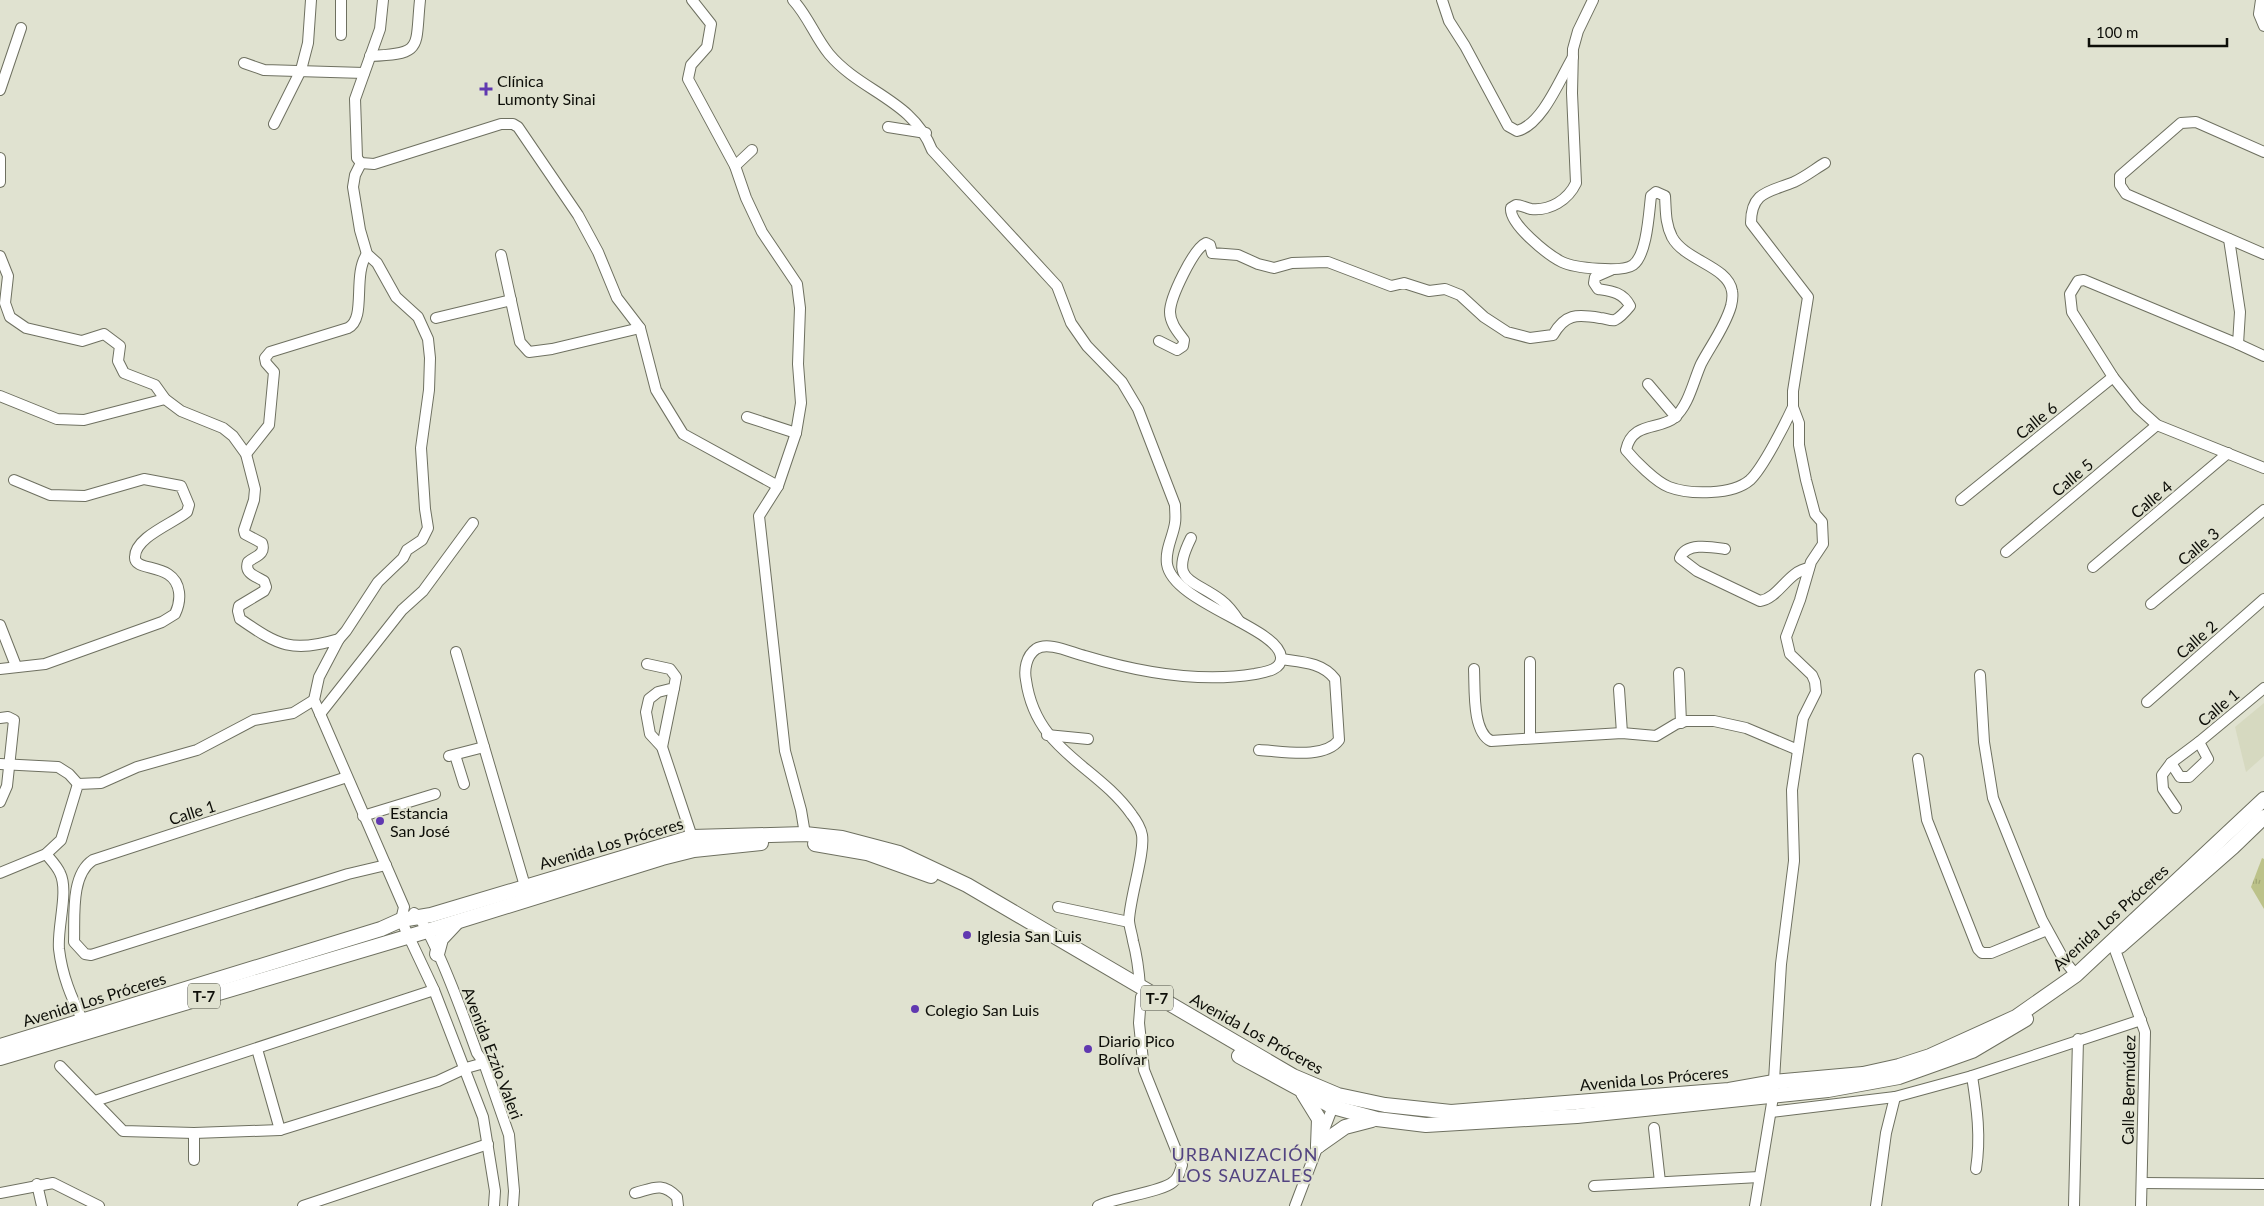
<svg xmlns="http://www.w3.org/2000/svg" width="2264" height="1206" font-family="Lato,sans-serif">
<style>
.built{fill:#d6d9c0}
.grass{fill:url(#grass-tufts)}
.lines{fill:none;stroke-linecap:round;stroke-linejoin:round}
.minor-casing{stroke:#6e7060;stroke-width:12}
.highway-casing{stroke:#6e7060;stroke-width:16}
.minor{stroke:#fff;stroke-width:10}
.highway{stroke:#fff;stroke-width:14}
.poi-dot{fill:#6038b0;stroke:#e0e2d0;stroke-width:2}
.labels{text-anchor:middle;dominant-baseline:central;stroke-width:4.5;stroke-linejoin:round;paint-order:stroke}
.shield{fill:#e0e2d0;stroke:#4c4e44;stroke-width:1}
.shield-label{font-size:15px;font-weight:bold;fill:#0d0e08}
.poi-label{font-size:16px;fill:#0d0e08;stroke:#e0e2d0;text-anchor:start}
.street-label{font-size:16px;fill:#0d0e08;stroke:#e0e2d0}
.neighbourhood-label{font-size:18px;letter-spacing:1px;fill:#524381;stroke:#e0e2d0}
</style>
<defs>
<pattern id="grass-tufts" width="24" height="20" patternUnits="userSpaceOnUse" patternTransform="scale(1.25)"><rect width="24" height="20" fill="#bcc28a"/><path d="M3 7l-1-3M5 7V3M7 7l1-3M15 17l-1-3M17 17v-4M19 17l1-3" fill="none" stroke="#a0a676"/></pattern>
</defs>
<rect width="100%" height="100%" fill="#e0e2d0"/>
<!-- built -->
<polygon class="built" points="2264,703 2264,756 2246,772 2235,727"/>
<!-- grass -->
<polygon class="grass" points="2262,858 2264,859 2264,909 2251,887"/>
<g class="lines">
<defs>
<g id="minor">
<polyline points="383,0 380,29 355,99 357,158 361,163 374,164 501,124 513,124 518,127 578,215 598,252 617,298 640,328 656,390 683,434 778,486"/>
<polyline points="692,0 711,24 707,47 691,65 688,79 735,166 746,198 762,232 797,284 800,308 798,364 801,403 796,433 778,486 759,516 785,751 801,810 805,834"/>
<path d="M793,0C808,16 815,37 829,54C861,92 913,100 932,150L1057,286L1071,323L1087,346L1122,382L1138,409L1175,505C1175,511 1176,517 1175,523C1173,537 1165,549 1167,564C1173,603 1278,627 1281,657C1282,670 1265,672 1255,674C1201,683 1138,672 1085,656C1072,653 1048,641 1036,649C1026,656 1024,670 1026,680C1036,752 1096,764 1132,815C1136,820 1141,829 1142,835C1145,853 1130,897 1129,920C1129,926 1132,934 1133,941C1137,956 1139,972 1140,987"/>
<path d="M1442,0L1449,21L1465,46L1508,126L1517,131C1542,125 1560,79 1573,57"/>
<path d="M1593,0L1578,31L1573,49L1572,93L1576,183C1568,200 1550,211 1531,209C1526,208 1521,205 1516,205L1511,208C1509,224 1548,255 1562,262C1574,268 1622,273 1633,265C1647,255 1649,212 1651,196L1656,192L1665,196C1666,210 1665,223 1672,237C1685,261 1728,266 1732,291C1733,296 1732,302 1731,306C1725,327 1711,345 1701,364C1693,382 1689,405 1674,418C1660,430 1632,421 1626,450C1635,461 1656,482 1669,487C1690,495 1733,495 1750,480C1763,468 1785,424 1793,407"/>
<polyline points="2261,0 2259,14 2264,26"/>
<polyline points="341,35 341,0"/>
<path d="M370,56C424,54 415,48 420,0"/>
<polyline points="244,63 264,70 364,73"/>
<polyline points="0,90 21,28"/>
<polyline points="274,124 301,70 308,43 311,0"/>
<polyline points="888,127 926,133"/>
<polyline points="2264,152 2196,122 2181,123 2120,176 2120,185 2126,194 2264,254"/>
<polyline points="0,158 0,182"/>
<polyline points="735,166 752,150"/>
<polyline points="2229,239 2240,312 2238,344 2084,280 2078,281 2070,294 2072,312 2113,377 2137,407 2157,425 2264,468"/>
<polyline points="501,255 520,342 529,352 552,349 640,328"/>
<path d="M0,256L8,276L5,303L10,317L26,328L82,341L104,334L120,346L118,361L124,373L155,385L165,399L181,411L223,428L233,436L246,454L255,489L254,500L244,530L245,534L262,543C266,555 255,556 248,562C244,573 255,576 264,581L266,587L264,591L239,606L238,611L240,619C279,646 292,653 339,639L319,677L314,700L404,907L401,920L434,990L483,1117L495,1191L494,1206"/>
<polyline points="436,318 511,300"/>
<path d="M1159,341L1177,350L1183,346L1184,340C1178,332 1170,323 1170,312C1170,298 1193,249 1206,243L1210,245L1212,253L1238,255L1258,264L1274,268L1292,263L1328,262L1391,286L1404,283L1429,291L1445,289L1460,295L1484,317L1507,332L1530,338L1553,335C1565,314 1576,314 1600,318C1605,318 1610,321 1615,320C1621,317 1626,311 1630,306C1623,292 1611,291 1598,289L1594,283L1595,277L1611,270"/>
<polyline points="2238,344 2264,356"/>
<polyline points="1648,384 1676,417"/>
<polyline points="0,396 57,419 84,420 165,399"/>
<polyline points="747,417 796,433"/>
<path d="M246,454L269,425L274,372L266,363L265,358L270,352L348,328C367,319 352,275 367,254"/>
<polyline points="1961,500 2113,377"/>
<path d="M1191,538C1169,582 1191,578 1221,600C1229,606 1234,613 1239,621"/>
<path d="M1725,549C1712,547 1686,542 1680,558L1697,571L1760,601C1779,598 1788,571 1809,568"/>
<polyline points="2006,552 2157,425"/>
<polyline points="2093,567 2228,453"/>
<polyline points="2151,604 2264,510"/>
<polyline points="0,625 16,666"/>
<polyline points="339,639 346,631 378,582 403,558 407,550 422,540 428,528 425,509 421,448 429,390 430,358 428,339 418,317 396,297 377,263 367,254 360,230 353,187 355,175 361,163"/>
<polyline points="456,652 525,886"/>
<polyline points="1530,662 1530,738"/>
<polyline points="647,664 670,669 676,677 674,688 658,692 649,699 646,712 650,734 662,747 692,837"/>
<path d="M0,669L45,664L162,622L175,614C179,606 180,600 179,592C175,561 134,573 135,557C135,537 174,523 187,512L189,505L181,486L144,479L85,496L50,495L14,480"/>
<path d="M1474,669C1475,689 1472,732 1491,741L1622,733L1656,736L1676,724L1686,721H1714L1746,728L1798,750"/>
<polyline points="1679,673 1681,723"/>
<polyline points="1980,675 1984,742 1993,798 2042,920 2064,960 2076,975"/>
<polyline points="1619,689 1622,733"/>
<polyline points="2147,702 2264,599"/>
<polyline points="320,714 402,610 423,591 473,523"/>
<polyline points="0,718 8,717 14,720 7,786 0,802"/>
<polyline points="1047,735 1088,739"/>
<polyline points="662,747 674,688"/>
<path d="M1259,750C1282,751 1324,760 1339,740L1335,679C1322,662 1301,662 1281,659"/>
<polyline points="455,755 464,784"/>
<polyline points="449,756 484,747"/>
<polyline points="1918,759 1927,820 1978,949 1982,953 1991,953 2047,930"/>
<polyline points="2171,763 2180,777 2189,777 2208,759 2199,742 2264,688"/>
<polyline points="0,764 58,767 69,774 78,784"/>
<path d="M347,777L93,860C70,875 75,918 74,942L85,954L91,955L348,874L386,865"/>
<polyline points="2176,808 2163,789 2162,775 2171,763 2199,742"/>
<polyline points="363,816 435,794"/>
<path d="M46,854C51,860 57,866 60,873C69,891 57,927 59,949C62,975 71,997 83,1021"/>
<polyline points="0,873 46,854 61,840 78,784 101,783 137,767 197,750 254,720 293,713 314,700"/>
<polyline points="1058,907 1129,922"/>
<path d="M414,913C431,924 468,1028 477,1053L484,1063L509,1135L514,1191L513,1206"/>
<polyline points="2115,950 2145,1032 2141,1206"/>
<polyline points="257,1049 280,1130"/>
<polyline points="60,1066 123,1131 194,1133 280,1130 438,1081 466,1068 484,1063"/>
<path d="M1972,1076C1977,1108 1981,1137 1976,1169"/>
<polyline points="95,1101 434,990"/>
<polyline points="1771,1112 1895,1097 1972,1076 2141,1020"/>
<polyline points="1654,1128 1660,1182"/>
<polyline points="194,1133 194,1160"/>
<polyline points="2142,1183 2264,1184"/>
<polyline points="37,1184 42,1206"/>
<polyline points="1594,1186 1759,1177"/>
<polyline points="0,1193 53,1183 99,1206"/>
<path d="M635,1193C654,1188 662,1182 677,1197L678,1206"/>
<polyline points="303,1206 488,1144"/>
<path d="M1098,1206C1116,1197 1162,1192 1173,1182C1179,1178 1180,1171 1182,1165L1144,1070L1139,1023L1141,997"/>
<polyline points="1295,1206 1335,1101"/>
<path d="M1755,1206L1773,1097L1781,964L1794,861L1792,790L1803,718L1816,692L1815,682L1812,675L1790,654L1786,637L1800,600L1811,562L1823,544L1822,522L1815,514L1806,480L1799,445V423L1793,407V391L1808,297L1751,223C1751,191 1770,192 1794,182C1805,177 1815,169 1825,163"/>
<polyline points="1876,1206 1886,1133 1895,1097"/>
<polyline points="2074,1206 2078,1039"/>
</g>
<g id="highway">
<polyline points="815,844 867,853 931,876"/>
<polyline points="2120,946 2233,847 2264,817"/>
<polyline points="437,954 441,939 456,923"/>
<polyline points="0,1046 381,929 401,920 431,915 692,837 805,834 842,838 899,853 967,885 1293,1076 1338,1095 1385,1105 1451,1112 1729,1090 1774,1082 1863,1074 1899,1066 1930,1056 2016,1017 2076,975 2264,799"/>
<polyline points="1239,1056 1333,1107 1377,1119 1426,1125 1577,1116 1828,1090 1899,1077 1972,1051 2026,1019"/>
<polyline points="0,1058 427,931 662,858 694,850 761,843"/>
<polyline points="1303,1093 1319,1119 1318,1146"/>
<polyline points="1318,1146 1345,1127 1372,1120"/>
</g>
</defs>
<!-- minor casing -->
<use href="#minor" class="minor-casing"/>
<!-- highway casing -->
<use href="#highway" class="highway-casing"/>
<!-- minor -->
<use href="#minor" class="minor"/>
<!-- highway -->
<use href="#highway" class="highway"/>
</g>
<!-- markers -->
<g class="poi-dot">
<path d="M483.5 81.5h5v5h5v5h-5v5h-5v-5h-5v-5h5z"/>
<circle cx="380" cy="821" r="5"/>
<circle cx="967" cy="935" r="5"/>
<circle cx="915" cy="1009" r="5"/>
<circle cx="1088" cy="1049" r="5"/>
</g>
<g class="labels">
<!-- shield labels -->
<g class="shield">
<rect x="188" y="983.5" width="32" height="25" rx="4"/>
<rect x="1141" y="985.5" width="32" height="25" rx="4"/>
</g>
<g class="shield-label">
<text x="204" y="996">T-7</text>
<text x="1157" y="998">T-7</text>
</g>
<!-- poi labels -->
<g class="poi-label">
<text x="497" y="80">Clínica<tspan x="497" dy="18">Lumonty Sinai</tspan></text>
<text x="390" y="812">Estancia<tspan x="390" dy="18">San José</tspan></text>
<text x="977" y="935">Iglesia San Luis</text>
<text x="925" y="1009">Colegio San Luis</text>
<text x="1098" y="1040">Diario Pico<tspan x="1098" dy="18">Bolívar</tspan></text>
</g>
<!-- street labels -->
<g class="street-label">
<text transform="translate(2036 420) rotate(-39)">Calle 6</text>
<text transform="translate(2072 477) rotate(-40)">Calle 5</text>
<text transform="translate(2151 499) rotate(-40)">Calle 4</text>
<text transform="translate(2198 546) rotate(-40)">Calle 3</text>
<text transform="translate(2196 639) rotate(-41)">Calle 2</text>
<text transform="translate(2218 707) rotate(-40)">Calle 1</text>
<text transform="translate(192 812) rotate(-18)">Calle 1</text>
<text transform="translate(611 843) rotate(-16)">Avenida Los Próceres</text>
<text transform="translate(2110 917) rotate(-42)">Avenida Los Próceres</text>
<text transform="translate(94 999) rotate(-17)">Avenida Los Próceres</text>
<text transform="translate(1257 1033) rotate(29)">Avenida Los Próceres</text>
<text transform="translate(493 1053) rotate(69)">Avenida Ezzio Valeri</text>
<text transform="translate(1654 1078) rotate(-5)">Avenida Los Próceres</text>
<text transform="translate(2128 1090) rotate(-89)">Calle Bermúdez</text>
</g>
<!-- neighbourhood labels -->
<g class="neighbourhood-label">
<text x="1245" y="1154">URBANIZACIÓN<tspan x="1245" dy="21">LOS SAUZALES</tspan></text>
</g>
</g>
<!-- scale -->
<path d="M2089 38v8h138v-8" fill="none" stroke="#0d0e08" stroke-width="2.5"/>
<text x="2096" y="38" font-size="15" fill="#0d0e08" stroke="#e0e2d0" stroke-width="4" paint-order="stroke">100 m</text>
</svg>
